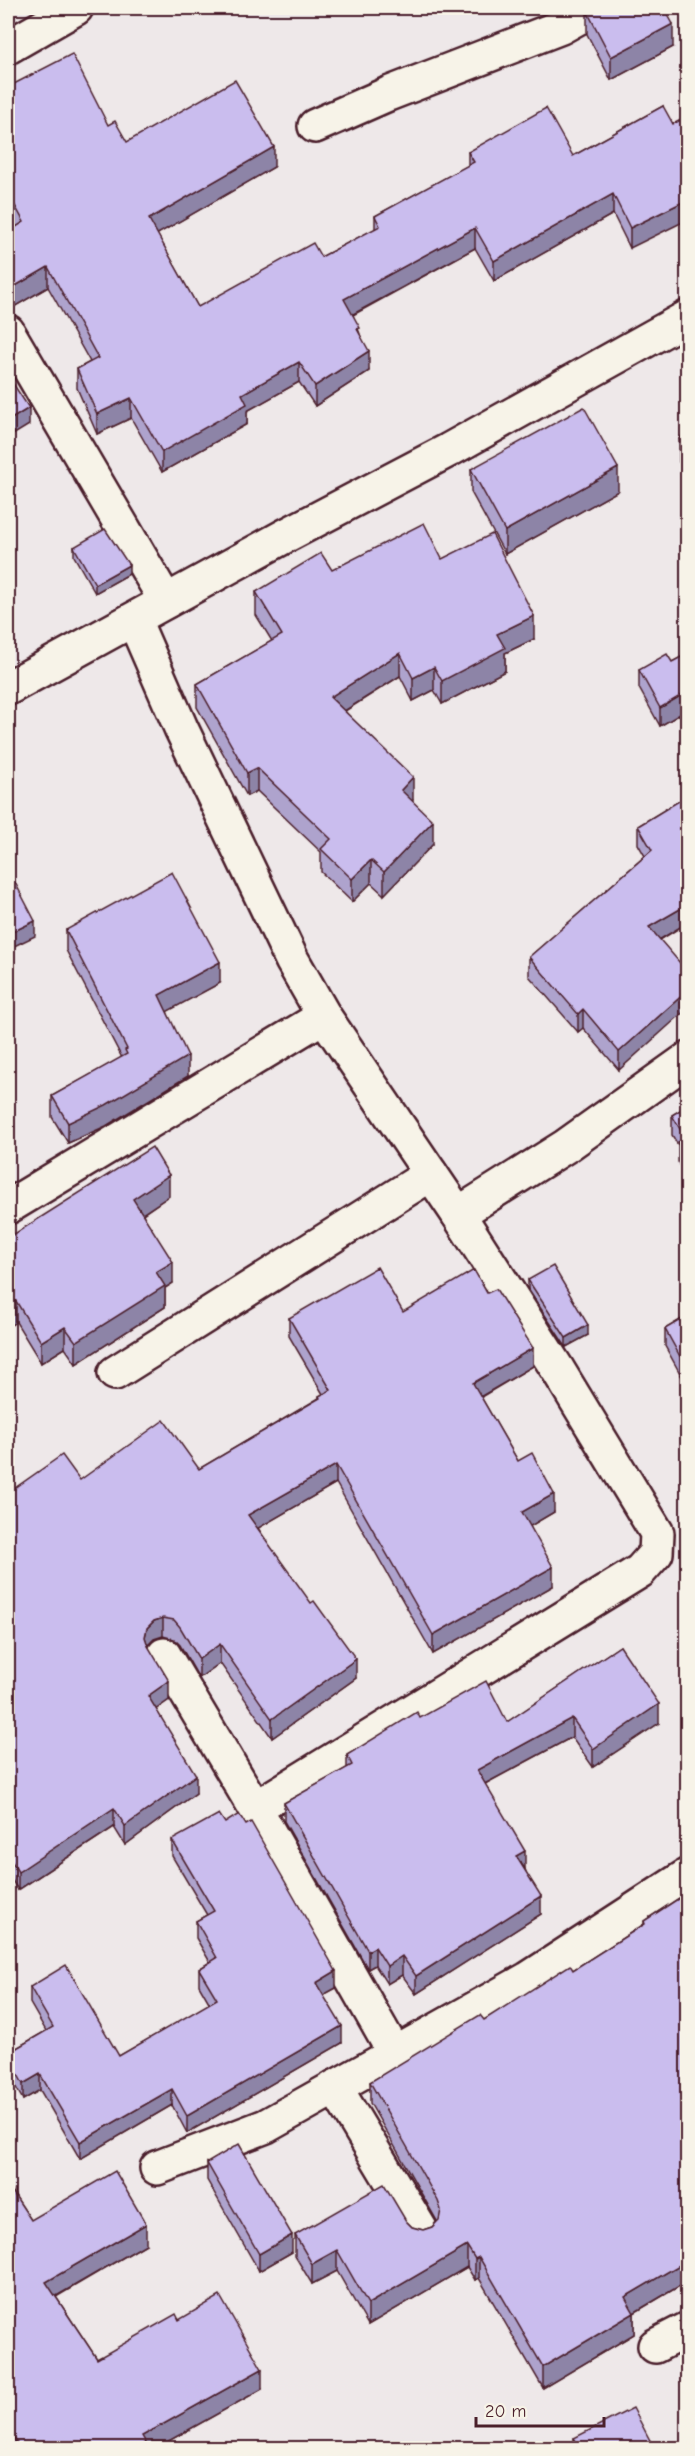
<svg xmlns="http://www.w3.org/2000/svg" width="695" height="2456" font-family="'Comic Neue',sans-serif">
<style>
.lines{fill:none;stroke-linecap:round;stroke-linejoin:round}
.minor-casing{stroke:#4a1f2b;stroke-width:38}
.minor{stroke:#f7f3e8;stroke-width:33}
.wall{fill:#aea3cd;stroke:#4a1f2b;stroke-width:1.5}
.shaded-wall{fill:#8d84a7;stroke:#4a1f2b;stroke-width:1.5}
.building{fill:#cabdee;stroke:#4a1f2b;stroke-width:1.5}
</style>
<rect width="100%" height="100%" fill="#eee8e9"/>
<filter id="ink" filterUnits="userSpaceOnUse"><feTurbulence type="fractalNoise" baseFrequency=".0167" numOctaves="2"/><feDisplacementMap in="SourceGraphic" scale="12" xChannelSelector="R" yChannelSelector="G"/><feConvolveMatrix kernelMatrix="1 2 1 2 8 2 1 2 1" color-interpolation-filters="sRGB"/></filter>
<g filter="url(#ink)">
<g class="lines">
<defs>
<g id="minor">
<polyline points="8,47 76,8"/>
<polyline points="315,126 388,94 561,27 595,8"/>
<polyline points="8,332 166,601"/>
<polyline points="134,620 181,728 292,960 324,1016 458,1214 558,1370 657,1533 656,1553 640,1571 255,1808"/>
<polyline points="8,688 285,536 449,450 688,317"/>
<polyline points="8,1207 324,1016"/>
<polyline points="458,1214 566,1146 688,1059"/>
<polyline points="115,1373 431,1174"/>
<polyline points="164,1655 255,1808 395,2054"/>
<polyline points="335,2087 422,2232"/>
<polyline points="157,2168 266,2126 528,1979 688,1875"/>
<polyline points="655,2346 688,2329"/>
</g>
</defs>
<!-- minor casing -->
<use href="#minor" class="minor-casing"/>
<!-- minor -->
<use href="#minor" class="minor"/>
</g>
<!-- wall -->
<g class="wall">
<polygon points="587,11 673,47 611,80 587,34"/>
<polygon points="8,87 108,125 127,142 274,167 157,234 198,307 321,257 375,229 375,216 468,166 468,152 573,156 663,106 630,248 613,214 494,281 475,248 353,315 360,334 369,371 315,406 299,382 247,411 247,424 162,472 131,418 97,434 77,388 77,369 90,362 48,287 12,308 8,300 8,232 16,227 8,213"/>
<polygon points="687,430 687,470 679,462 679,439"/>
<polygon points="471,469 618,491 505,554 471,492"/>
<polygon points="74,547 129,574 95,593 74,556"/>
<polygon points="442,559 534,639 505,653 505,671 442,704 434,690 413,701 400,676 345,711 413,800 412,801 433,844 384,895 371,883 352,902 321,872 321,852 257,791 247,796 197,707 197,684 272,641 256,615 256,592 332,570"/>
<polygon points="687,654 687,710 660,726 639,688 639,670 672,662"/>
<polygon points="687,796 687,923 660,940 619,1070 583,1028 578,1032 529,976 529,957 645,856 638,844 638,826"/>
<polygon points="66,930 220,983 167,1011 188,1076 106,1126 68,1143 52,1117 52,1096 122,1058 66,950"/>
<polygon points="687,1075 687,1100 685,1096 685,1076"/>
<polygon points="687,1106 687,1179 678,1162 678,1145 672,1135 672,1115"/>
<polygon points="169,1196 143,1214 173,1283 165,1288 165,1307 76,1364 65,1348 41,1363 16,1322 8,1238"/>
<polygon points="528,1280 588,1335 566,1347 528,1289"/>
<polygon points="487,1293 533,1366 481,1397 518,1461 554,1512 530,1526 553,1586 433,1654 336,1483 258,1528 356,1678 272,1738 220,1663 199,1678 180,1645 174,1639 163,1636 154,1639 148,1646 169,1700 156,1709 196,1793 125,1845 114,1827 18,1890 8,1874 8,1493 80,1480 199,1469 319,1398 319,1396 323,1394 289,1336 289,1318 403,1312"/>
<polygon points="687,1316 687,1386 665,1346 665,1329"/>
<polygon points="620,1646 659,1723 593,1767 572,1737 485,1784 525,1869 541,1914 416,1994 402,1975 387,1984 375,1965 368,1969 284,1821 284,1803 347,1768 347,1755 420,1718 507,1722"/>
<polygon points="172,1840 336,1988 323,1995 342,2043 187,2133 172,2105 80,2159 40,2090 23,2100 8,2073 8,2053 46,2031 30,2003 30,1987 119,2056 210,2004 199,1985 199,1969 210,1962 196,1938 196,1921 207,1915 172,1856"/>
<polygon points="687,1893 687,2295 681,2285 634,2313 634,2334 543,2388 479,2278 475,2280 467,2267 368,2325 337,2271 312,2284 295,2256 295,2235 406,2221 412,2227 423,2230 432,2227 437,2221 370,2103 370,2082 484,2020 573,1970 644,1925 644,1921"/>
<polygon points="207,2163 292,2252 259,2271 207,2180"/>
<polygon points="8,2185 31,2220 146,2244 56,2297 97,2359 179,2320 262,2389 156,2448 8,2448"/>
<polygon points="574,2438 654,2448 574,2448"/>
</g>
<!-- shaded-wall -->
<g class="shaded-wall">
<polygon points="673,24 673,47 611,80 611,57"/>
<polygon points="274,147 274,167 149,239 149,219"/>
<polygon points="613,194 613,214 494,281 494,261"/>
<polygon points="687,200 687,220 630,248 630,228"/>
<polygon points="475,228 475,248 344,319 344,299"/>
<polygon points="48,267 48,287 12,308 12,288"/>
<polygon points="369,351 369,371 315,406 315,386"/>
<polygon points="299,362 299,382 247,411 247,424 162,472 162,452 242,394"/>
<polygon points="131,398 131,418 97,434 97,414"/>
<polygon points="29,408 29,425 8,438 8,421"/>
<polygon points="618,468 618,491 505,554 505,531"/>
<polygon points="129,565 129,574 95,593 95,584"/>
<polygon points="534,616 534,639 505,653 505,671 442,704 442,681 497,634"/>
<polygon points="400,653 400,676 330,720 330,697"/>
<polygon points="434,667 434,690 413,701 413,678"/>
<polygon points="687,692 687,710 660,726 660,708"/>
<polygon points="257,768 257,791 247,796 247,773"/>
<polygon points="413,777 413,800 401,813 401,790"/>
<polygon points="433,821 433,844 384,895 384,872"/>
<polygon points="371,860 371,883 352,902 352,879"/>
<polygon points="687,905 687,923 649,946 649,927"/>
<polygon points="35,921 35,936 8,949 8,934"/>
<polygon points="220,962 220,983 159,1016 159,995"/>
<polygon points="687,991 687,1009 619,1070 619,1052"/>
<polygon points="583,1009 583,1028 578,1032 578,1014"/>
<polygon points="188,1056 188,1076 106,1126 68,1143 68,1123"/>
<polygon points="169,1175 169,1196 133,1220 133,1199"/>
<polygon points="173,1262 173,1283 165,1288 165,1307 76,1364 76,1342 156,1272"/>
<polygon points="16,1301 16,1322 8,1327 8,1306"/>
<polygon points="588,1325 588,1335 566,1347 566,1338"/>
<polygon points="65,1327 65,1348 41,1363 41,1342"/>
<polygon points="533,1348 533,1366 473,1401 473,1383"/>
<polygon points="336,1465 336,1483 248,1534 248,1515"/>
<polygon points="554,1494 554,1512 522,1531 522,1512"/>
<polygon points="553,1567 553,1586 433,1654 433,1635"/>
<polygon points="163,1618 163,1636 154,1639 147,1646 145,1637 147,1628 154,1621"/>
<polygon points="220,1644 220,1663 199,1678 199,1659"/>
<polygon points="356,1659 356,1678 272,1738 272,1719"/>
<polygon points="169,1681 169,1700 148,1715 148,1696"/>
<polygon points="659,1704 659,1723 593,1767 593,1749"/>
<polygon points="572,1718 572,1737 477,1788 477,1770"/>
<polygon points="196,1775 196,1793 125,1845 125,1826"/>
<polygon points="114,1808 114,1827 18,1890 18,1872"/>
<polygon points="525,1851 525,1869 516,1856"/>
<polygon points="541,1896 541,1914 416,1994 416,1976"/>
<polygon points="375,1947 375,1965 368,1969 368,1951"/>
<polygon points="402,1956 402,1975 387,1984 387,1966"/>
<polygon points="336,1971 336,1988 316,1999 316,1983"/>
<polygon points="342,2026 342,2043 187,2133 187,2116"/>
<polygon points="40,2074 40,2090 23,2100 23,2084"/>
<polygon points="172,2089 172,2105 80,2159 80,2142"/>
<polygon points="146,2224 146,2244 46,2302 46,2282"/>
<polygon points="292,2235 292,2252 259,2271 259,2254"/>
<polygon points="467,2246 467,2267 368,2325 368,2304"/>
<polygon points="337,2250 337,2271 312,2284 312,2264"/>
<polygon points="479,2257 479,2278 475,2280 475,2259"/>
<polygon points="681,2264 681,2285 625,2318 625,2297"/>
<polygon points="634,2313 634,2334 543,2388 543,2367"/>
<polygon points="262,2369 262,2389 156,2448 138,2448 142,2436"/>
</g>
<!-- building -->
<g class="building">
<polygon points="593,8 664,8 673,24 611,57 587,11"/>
<polygon points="72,54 108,125 115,121 127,142 235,80 274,147 149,219 198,307 313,243 321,257 380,226 375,216 474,162 468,152 546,108 573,156 663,106 673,124 687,117 687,200 630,228 613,194 494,261 475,228 344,299 360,328 357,329 369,351 315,386 299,362 242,394 247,404 162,452 131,398 97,414 77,369 98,358 48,267 12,288 8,280 8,232 24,222 8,193 8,87"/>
<polygon points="8,376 29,408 8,421"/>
<polygon points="584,407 618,468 505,531 471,469"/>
<polygon points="687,430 687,447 679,439"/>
<polygon points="424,523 442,559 492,534 534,616 497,634 505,648 442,681 434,667 413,678 400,653 330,697 413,777 401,790 433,821 384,872 371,860 352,879 321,849 331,839 257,768 247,773 197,684 282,635 256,592 321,553 332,570"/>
<polygon points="105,529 129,565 95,584 74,547"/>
<polygon points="667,654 672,662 687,654 687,692 660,708 639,670"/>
<polygon points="687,796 687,905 649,927 687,971 687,991 619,1052 583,1009 578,1014 529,957 652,850 638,826"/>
<polygon points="8,869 35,921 8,934"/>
<polygon points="172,872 220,962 159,995 188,1056 106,1105 68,1123 52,1096 127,1054 125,1050 127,1049 66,930"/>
<polygon points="687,1106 687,1159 678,1142 685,1138 672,1115"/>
<polygon points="152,1147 169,1175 133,1199 173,1262 156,1272 165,1286 76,1342 65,1327 41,1342 16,1301 8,1306 8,1238"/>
<polygon points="553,1266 588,1325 566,1338 528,1280"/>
<polygon points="377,1267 403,1312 474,1270 487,1293 496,1289 533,1348 473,1383 518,1461 532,1453 554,1494 522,1512 553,1567 433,1635 336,1465 248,1515 311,1603 314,1601 356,1659 272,1719 220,1644 199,1659 180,1627 174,1620 163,1618 154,1621 147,1628 145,1637 148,1646 169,1681 148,1696 196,1775 125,1826 114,1808 18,1872 8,1855 8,1493 62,1455 80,1480 164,1420 199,1469 320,1398 319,1396 331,1390 289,1318"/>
<polygon points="687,1316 687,1369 665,1329"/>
<polygon points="620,1646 659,1704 593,1749 572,1718 477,1770 525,1851 516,1856 541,1896 416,1976 402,1956 387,1966 375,1947 368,1951 284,1803 352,1765 347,1755 417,1712 420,1718 486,1681 507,1722"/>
<polygon points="219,1814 225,1823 239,1814 246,1825 251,1822 336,1971 316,1983 342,2026 187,2116 172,2089 80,2142 40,2074 23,2084 8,2056 8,2053 53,2027 30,1987 66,1965 119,2056 217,1999 199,1969 217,1958 196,1921 214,1911 172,1840"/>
<polygon points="687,1893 687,2274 681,2264 625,2297 634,2313 543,2367 479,2257 475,2259 467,2246 368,2304 337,2250 312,2264 295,2235 384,2184 406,2221 412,2227 423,2230 432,2227 439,2220 441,2210 438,2201 370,2082 480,2015 484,2020 570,1965 573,1970 645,1924 644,1921"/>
<polygon points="239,2144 292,2235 259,2254 207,2163"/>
<polygon points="115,2171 146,2224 46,2282 97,2359 176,2314 179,2320 220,2296 262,2369 142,2436 146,2443 138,2448 20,2448 8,2429 8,2185 31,2220"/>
<polygon points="633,2408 654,2448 580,2448 574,2438"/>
<polygon points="687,2444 687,2448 679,2448"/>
</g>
</g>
<!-- margin -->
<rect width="695" height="2456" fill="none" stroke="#f7f3e8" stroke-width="30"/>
<rect x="15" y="15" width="665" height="2426" fill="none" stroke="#4a1f2b" stroke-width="2" filter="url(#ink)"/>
<!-- scale -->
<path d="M476 2417v9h128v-9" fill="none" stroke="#4a1f2b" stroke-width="3"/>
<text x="485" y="2417" font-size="18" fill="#4a1f2b" stroke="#f7f3e8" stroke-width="4.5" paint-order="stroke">20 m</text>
</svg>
